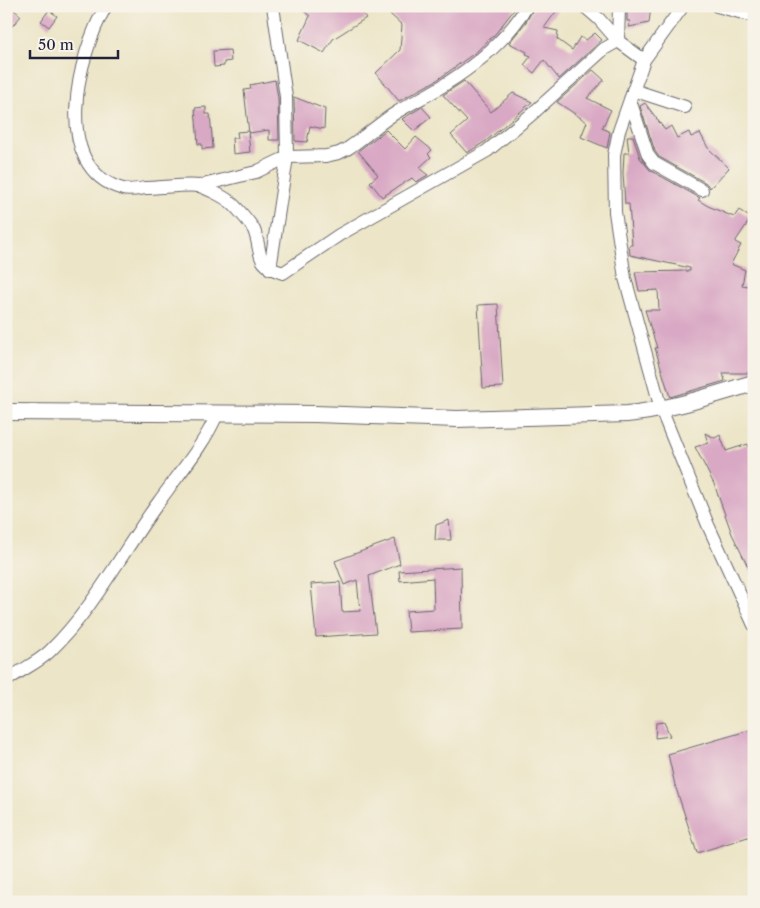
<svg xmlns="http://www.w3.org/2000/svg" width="760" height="908" font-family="'Libre Caslon Text',serif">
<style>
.building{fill:#d9a8c4}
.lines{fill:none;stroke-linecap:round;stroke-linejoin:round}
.minor-casing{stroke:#69666c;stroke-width:14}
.tertiary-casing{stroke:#69666c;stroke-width:18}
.minor{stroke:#fff;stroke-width:12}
.tertiary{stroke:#fff;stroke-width:16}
</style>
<rect width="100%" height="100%" fill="#f7f3e8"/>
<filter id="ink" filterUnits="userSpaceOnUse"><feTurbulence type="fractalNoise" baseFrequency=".02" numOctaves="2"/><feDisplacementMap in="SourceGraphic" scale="10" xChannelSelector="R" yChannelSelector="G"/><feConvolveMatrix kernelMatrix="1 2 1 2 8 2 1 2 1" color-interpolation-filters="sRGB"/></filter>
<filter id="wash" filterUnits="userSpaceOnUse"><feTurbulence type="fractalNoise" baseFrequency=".0096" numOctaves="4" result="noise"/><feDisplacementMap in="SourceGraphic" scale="20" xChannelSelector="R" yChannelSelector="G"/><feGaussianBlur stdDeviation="1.12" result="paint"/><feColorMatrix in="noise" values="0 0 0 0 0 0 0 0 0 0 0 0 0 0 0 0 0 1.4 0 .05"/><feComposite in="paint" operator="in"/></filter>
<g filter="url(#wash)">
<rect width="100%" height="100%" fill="#ece5c7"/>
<g id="blocks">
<!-- building -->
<g class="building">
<polygon points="298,6 357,6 366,18 333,39 324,53 299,40 310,16"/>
<polygon points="381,6 517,6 496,33 476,52 437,80 399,101 376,73 400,50 402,25"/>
<polygon points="535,6 560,6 544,28 558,31 557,39 572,50 580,37 586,40 595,33 602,40 559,79 544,60 534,73 524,65 531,56 526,54 527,52 509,43 526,22"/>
<polygon points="627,6 651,6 649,23 629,27 630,21 627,21"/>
<polygon points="11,7 21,16 6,33 6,13"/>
<polygon points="49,10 57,16 49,27 41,21"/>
<polygon points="230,50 231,61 224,62 224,66 214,67 213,51"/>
<polygon points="593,70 604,80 587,98 611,110 602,128 610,132 607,148 581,137 587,122 557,102"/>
<polygon points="275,80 278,98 279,140 269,140 269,130 249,133 244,90 251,89 250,85"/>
<polygon points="464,81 491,112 513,93 532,102 486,141 467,153 451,135 467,121 443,95"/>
<polygon points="294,97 325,109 324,129 310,126 307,142 295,141"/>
<polygon points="645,103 665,130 671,126 677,138 689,132 691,137 700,133 708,148 729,168 710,188 706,183 659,157 655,151 640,106"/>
<polygon points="206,107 206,114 210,114 213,148 202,149 202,144 198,144 195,108"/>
<polygon points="422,107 431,117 414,131 402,119"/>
<polygon points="386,130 405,149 416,137 432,150 428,154 431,157 419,168 428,175 416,182 412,178 382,197 370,182 378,175 358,151"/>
<polygon points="248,131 250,152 233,154 232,138 238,138 237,132"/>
<polygon points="627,136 633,136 640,158 650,170 700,198 698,200 708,206 734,217 739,210 751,218 735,242 741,245 731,264 745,270 742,285 754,287 754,373 723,373 725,381 670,397 655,348 657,348 645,310 659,310 658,290 639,291 635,272 690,271 690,268 630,255 629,245 632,245 629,204 625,204 623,173 624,153 629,153"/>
<polygon points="498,304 503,387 483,388 478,305"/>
<polygon points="705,433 715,438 720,435 726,451 748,444 754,465 754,579 732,534 714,484 695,447 708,443"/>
<polygon points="449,520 451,540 435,540 436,525"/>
<polygon points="395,539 400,564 369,576 376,633 316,637 311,584 340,582 342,612 360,611 357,580 344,585 335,561"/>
<polygon points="461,567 462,629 408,632 406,611 434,609 433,578 400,581 399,571"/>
<polygon points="664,722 670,736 655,738 656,723"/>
<polygon points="754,729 754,835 697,853 675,785 668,754"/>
</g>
</g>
</g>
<g filter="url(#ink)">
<use href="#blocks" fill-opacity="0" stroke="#69666c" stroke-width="1"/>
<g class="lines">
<defs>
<g id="minor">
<path d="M106,6C78,54 49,168 123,189C129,191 139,189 145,188C160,188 186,184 199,186C205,187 224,197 229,201C235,205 251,224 254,230C263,252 253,264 283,273L339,235L487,151L532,114L604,49L618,41L619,6"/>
<polyline points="584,6 599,19 618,41 644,60"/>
<polyline points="683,6 644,60 619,131 614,155 615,212 625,278 661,409 708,525 754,625"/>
<polyline points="717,6 754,16"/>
<polyline points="633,90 685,107"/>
<polyline points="630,100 648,155 654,163 702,190"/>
<path d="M199,186L256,172L287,157L326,156L339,153L347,149C364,138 379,123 397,112C413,102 431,94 447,83C477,64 509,37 527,6"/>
<polyline points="270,269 287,157 286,97 273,6"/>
<path d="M6,681C20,670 38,663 50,651C94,608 122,552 158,503C177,476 205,444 217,414"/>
</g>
<path id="tertiary" d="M6,412L315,414L457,419L627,414C671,410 712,395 754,383"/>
</defs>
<!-- minor casing -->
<use href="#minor" class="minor-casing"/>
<!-- tertiary casing -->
<use href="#tertiary" class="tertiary-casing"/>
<!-- minor -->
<use href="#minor" class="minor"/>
<!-- tertiary -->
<use href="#tertiary" class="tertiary"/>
</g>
</g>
<!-- margin -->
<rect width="760" height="908" fill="none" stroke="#f7f3e8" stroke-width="25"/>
<!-- scale -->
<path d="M30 50v8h88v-8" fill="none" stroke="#22223b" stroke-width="2.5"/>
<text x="38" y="50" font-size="15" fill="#22223b" stroke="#f7f3e8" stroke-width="4" paint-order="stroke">50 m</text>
</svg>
